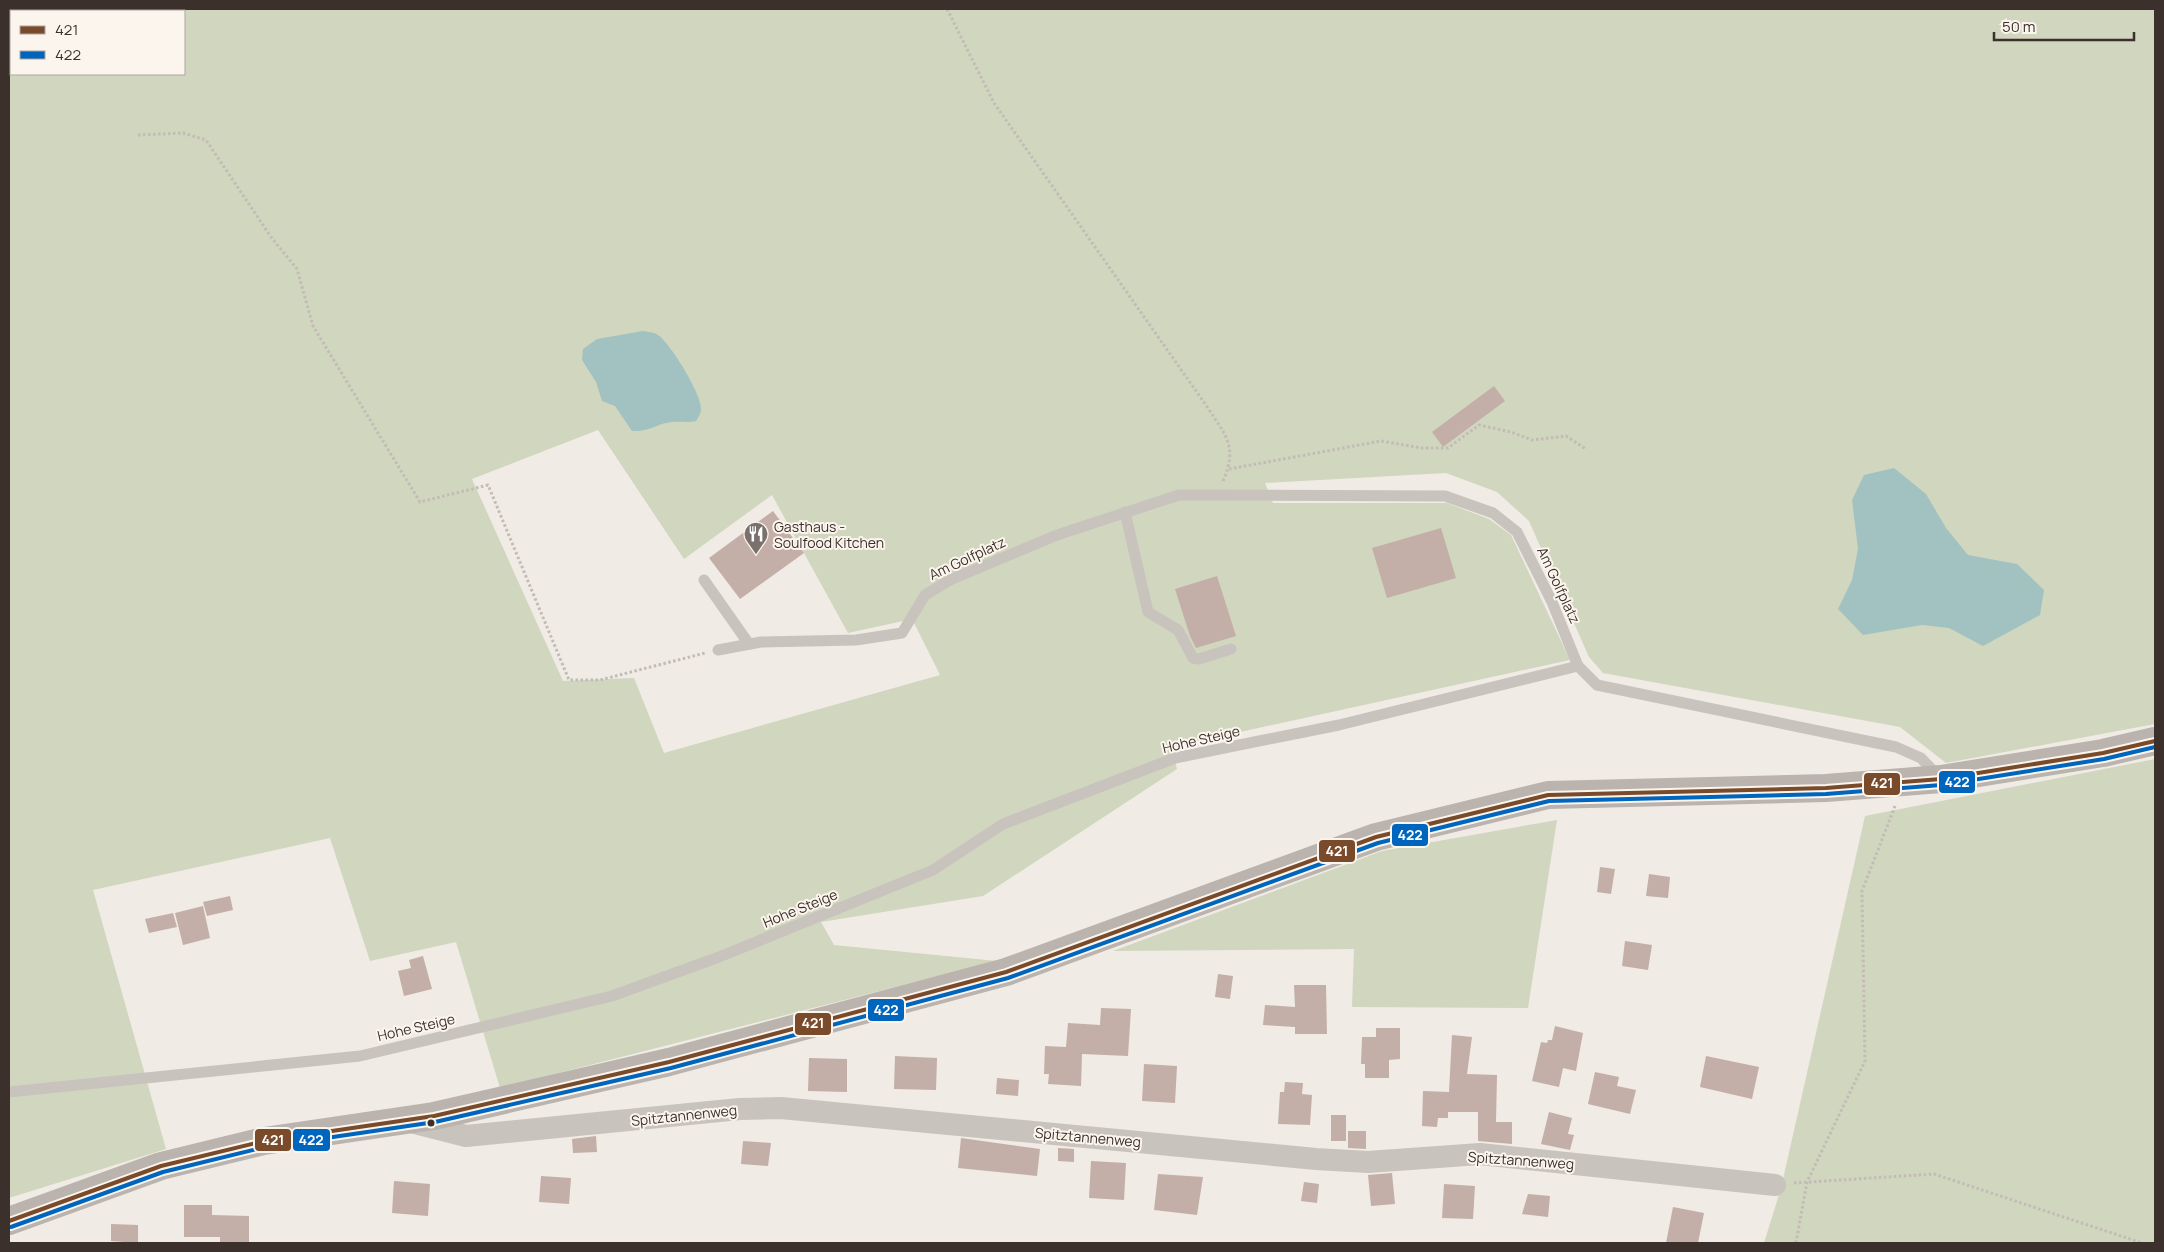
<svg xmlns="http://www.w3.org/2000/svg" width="2164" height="1252" font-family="Manrope,sans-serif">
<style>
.green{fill:#d1d6bf;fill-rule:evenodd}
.water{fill:#a1c2c1}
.building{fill:#c3afa7}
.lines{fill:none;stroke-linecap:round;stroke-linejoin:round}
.path{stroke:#c2bbb6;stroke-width:3;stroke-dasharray:2.5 2.5;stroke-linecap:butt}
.service{stroke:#c9c3be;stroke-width:11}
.minor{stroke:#c9c3be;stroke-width:22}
.secondary{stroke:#bab3ae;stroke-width:28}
.bus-1-casing{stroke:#fbf5ee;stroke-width:8}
.bus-2-casing{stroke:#fbf5ee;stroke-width:8}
.bus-1{stroke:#7a4b2a;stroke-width:4}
.bus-2{stroke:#0065bd;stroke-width:4}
.bus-dot{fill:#3b302b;stroke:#fbf5ee;stroke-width:2}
.labels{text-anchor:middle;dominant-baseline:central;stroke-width:4;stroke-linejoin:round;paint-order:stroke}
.poi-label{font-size:14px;fill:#3b302b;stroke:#fbf5ee;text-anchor:start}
.street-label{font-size:14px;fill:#3b302b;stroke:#fbf5ee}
.line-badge{stroke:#fbf5ee;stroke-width:2}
.badge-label{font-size:14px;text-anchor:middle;font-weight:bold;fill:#fff}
</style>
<rect width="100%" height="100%" fill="#f0ebe5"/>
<!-- green -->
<g class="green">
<path d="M9,9H2155V724L1946,763L1900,727L1603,673L1589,657L1529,521L1497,492L1446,473L1265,483L1273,503H1447L1489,519L1511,535L1570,660L1171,747L1177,769L983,896L821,922L834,945L997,961L500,1088L456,942L370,961L330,838L93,890L166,1149L9,1198ZM11,11H184V74H11ZM598,430L684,559L772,495L848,633L912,619L940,675L664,753L634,678L563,681L472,479Z"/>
<polygon points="2155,759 2155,1243 1764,1243 1781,1188 1865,816"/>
<polygon points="1557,820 1528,1008 1352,1007 1354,949 1113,951 1382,851"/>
</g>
<!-- water -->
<g class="water">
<path d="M643,331C648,332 654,332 658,335C670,343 703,396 701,410C701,413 698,418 696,421C687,423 681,421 672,422C657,423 651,432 632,431L615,406L602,401L596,382L582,360L583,349L597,339Z"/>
<polygon points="1894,468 1926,494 1946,528 1968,555 2017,564 2044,590 2040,615 1983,646 1949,628 1922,625 1863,635 1838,609 1852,580 1858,549 1852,500 1864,475"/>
</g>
<!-- building -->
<g class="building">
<polygon points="1494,386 1505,401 1443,447 1432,432"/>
<polygon points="773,511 804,553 740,599 709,558"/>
<polygon points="1441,528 1456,578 1387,598 1372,548"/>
<polygon points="1217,576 1236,636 1196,648 1190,636 1175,589"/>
<polygon points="1600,867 1615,869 1611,894 1597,892"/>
<polygon points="1649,874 1670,877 1668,898 1646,896"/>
<polygon points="230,896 233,910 207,916 203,902"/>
<polygon points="203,906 210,938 183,945 175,913"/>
<polygon points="173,913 177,927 149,933 145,919"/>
<polygon points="1625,941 1652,945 1648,970 1622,966"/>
<polygon points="423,956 432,989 404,996 398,971 411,968 409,960"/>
<polygon points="1218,974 1233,976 1230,999 1215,997"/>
<polygon points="1294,985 1326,985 1327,1034 1295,1034 1295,1027 1263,1025 1265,1005 1295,1007"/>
<polygon points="1101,1008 1131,1009 1128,1056 1082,1054 1081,1086 1048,1084 1049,1074 1044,1074 1045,1046 1066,1047 1068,1023 1100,1025"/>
<polygon points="1555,1026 1583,1033 1576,1071 1563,1068 1559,1087 1532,1081 1541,1042 1547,1043 1548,1040 1552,1040"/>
<polygon points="1376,1028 1400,1028 1400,1059 1389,1060 1389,1078 1365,1078 1365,1064 1361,1064 1362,1037 1376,1037"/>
<polygon points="1452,1035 1472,1037 1467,1074 1497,1075 1496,1122 1512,1122 1512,1144 1478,1141 1478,1112 1448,1112 1448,1118 1438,1118 1437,1127 1422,1126 1423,1091 1449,1092"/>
<polygon points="895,1056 937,1058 936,1090 894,1089"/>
<polygon points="1706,1056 1759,1067 1752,1099 1700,1087"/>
<polygon points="809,1058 847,1059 847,1092 808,1091"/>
<polygon points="1144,1064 1177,1066 1175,1103 1142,1101"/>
<polygon points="1595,1072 1619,1077 1617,1086 1636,1090 1630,1114 1588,1104"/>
<polygon points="997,1078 1019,1080 1018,1096 996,1094"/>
<polygon points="1285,1082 1303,1083 1302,1094 1312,1095 1310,1125 1278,1124 1280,1092 1284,1092"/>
<polygon points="1549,1112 1572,1118 1568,1134 1574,1135 1570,1150 1541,1144"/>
<rect x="1331" y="1115" width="15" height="26"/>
<polygon points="1348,1131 1366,1131 1366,1149 1348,1148"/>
<polygon points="596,1136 597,1152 573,1153 572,1139"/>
<polygon points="961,1138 1040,1149 1037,1176 958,1168"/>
<polygon points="743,1141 771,1143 768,1166 741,1164"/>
<polygon points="1058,1148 1074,1149 1074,1162 1058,1161"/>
<polygon points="1091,1161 1126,1163 1124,1200 1089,1198"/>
<polygon points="1392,1173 1395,1204 1371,1206 1368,1175"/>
<polygon points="1158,1174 1203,1177 1197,1215 1154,1210"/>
<polygon points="541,1176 571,1178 569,1204 539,1202"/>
<polygon points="394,1181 430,1184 428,1216 392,1213"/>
<polygon points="1304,1182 1319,1184 1317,1203 1301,1201"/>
<polygon points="1444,1184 1475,1186 1473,1219 1442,1218"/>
<polygon points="1528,1194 1550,1196 1548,1217 1522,1214"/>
<polygon points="184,1205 212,1205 212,1215 249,1216 249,1243 220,1243 220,1237 184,1237"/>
<polygon points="1673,1207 1704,1213 1698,1243 1666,1243"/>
<polygon points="111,1224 138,1225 138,1243 111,1241"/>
</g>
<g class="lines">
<!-- path -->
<g class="path">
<path d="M947,9L994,103L1208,408C1226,436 1238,447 1223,481"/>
<polyline points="138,135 183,133 206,140 271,237 297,269 313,326 420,502 488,485 569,680 600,680 705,653"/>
<polyline points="1229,469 1381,441 1422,448 1448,448 1479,425 1511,432 1532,440 1566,436 1586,449"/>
<polyline points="1794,1183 1934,1174 2142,1243"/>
<polyline points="1796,1243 1807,1182 1865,1061 1862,891 1895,806"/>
</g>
<!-- service -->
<g class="service">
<polyline points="1125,512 1148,612 1178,630 1193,658 1199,659 1231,649"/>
<polyline points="704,580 749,644"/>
<polyline points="718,650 761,642 856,640 902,633 925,595 950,580 1057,535 1179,495 1445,496 1493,513 1517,532 1552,602 1578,666 1597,685 1896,747 1921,758 1938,776"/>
<polyline points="9,1092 360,1056 612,996 719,957 933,870 1003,824 1175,758 1339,725 1578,666"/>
</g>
<!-- minor -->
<polyline class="minor" points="411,1122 466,1136 740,1109 781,1108 1316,1159 1368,1162 1480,1154 1775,1185"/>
<!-- secondary -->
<polyline class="secondary" points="9,1221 161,1166 264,1141 434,1116 669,1062 1006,972 1376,837 1548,795 1826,788 1941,779 2103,753 2155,741"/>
<defs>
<polyline id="bus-1" points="9,1221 161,1166 264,1141 434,1116 669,1062 1006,972 1376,837 1548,795 1826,788 1941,779 2103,753 2155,741"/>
<polyline id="bus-2" points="11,1227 163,1172 265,1147 435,1122 671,1068 1008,978 1378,843 1549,801 1826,794 1941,785 2104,759 2155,747"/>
</defs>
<!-- bus-1 casing -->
<use href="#bus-1" class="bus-1-casing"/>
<!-- bus-2 casing -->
<use href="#bus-2" class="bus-2-casing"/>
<!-- bus-1 -->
<use href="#bus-1" class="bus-1"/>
<!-- bus-2 -->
<use href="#bus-2" class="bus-2"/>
</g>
<!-- icons -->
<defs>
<symbol id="restaurant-pin" viewBox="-11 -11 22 30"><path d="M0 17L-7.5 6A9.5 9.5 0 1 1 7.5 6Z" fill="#7a716c" stroke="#fbf5ee"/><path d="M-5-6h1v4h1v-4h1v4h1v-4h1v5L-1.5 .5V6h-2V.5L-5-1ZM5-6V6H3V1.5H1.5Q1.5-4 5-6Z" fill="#fff"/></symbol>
</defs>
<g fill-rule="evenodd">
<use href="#restaurant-pin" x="742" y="520" width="28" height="38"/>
</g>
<!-- markers -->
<circle class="bus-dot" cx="431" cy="1123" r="4.5"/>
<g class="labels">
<!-- poi labels -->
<g class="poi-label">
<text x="774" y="526">Gasthaus -<tspan x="774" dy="16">Soulfood Kitchen</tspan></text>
</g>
<!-- street labels -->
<g class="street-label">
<text transform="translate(967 558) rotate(-25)">Am Golfplatz</text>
<text transform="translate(1559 585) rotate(65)">Am Golfplatz</text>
<text transform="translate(1201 739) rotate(-13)">Hohe Steige</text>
<text transform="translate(800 908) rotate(-22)">Hohe Steige</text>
<text transform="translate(416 1027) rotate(-13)">Hohe Steige</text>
<text transform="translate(684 1115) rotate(-6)">Spitztannenweg</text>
<text transform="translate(1088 1137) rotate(5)">Spitztannenweg</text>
<text transform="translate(1521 1160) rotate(4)">Spitztannenweg</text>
</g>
</g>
<g class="line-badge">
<rect x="1938" y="770" width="38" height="24" rx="5" fill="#0065bd"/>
<rect x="1863" y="772" width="38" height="24" rx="5" fill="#7a4b2a"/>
<rect x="1391" y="823" width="38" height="24" rx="5" fill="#0065bd"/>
<rect x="1318" y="839" width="38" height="24" rx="5" fill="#7a4b2a"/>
<rect x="867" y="998" width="38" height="24" rx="5" fill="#0065bd"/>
<rect x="794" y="1012" width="38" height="24" rx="5" fill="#7a4b2a"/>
<rect x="254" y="1128" width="38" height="24" rx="5" fill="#7a4b2a"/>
<rect x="292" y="1128" width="39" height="24" rx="5" fill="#0065bd"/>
</g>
<g class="badge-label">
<text x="1957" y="787">422</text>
<text x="1882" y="788">421</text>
<text x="1410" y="840">422</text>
<text x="1337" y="856">421</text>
<text x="886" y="1015">422</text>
<text x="813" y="1028">421</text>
<text x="273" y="1145">421</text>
<text x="311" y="1145">422</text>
</g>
<!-- border -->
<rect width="2164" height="1252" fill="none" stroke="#3b302b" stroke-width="20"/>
<!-- legend -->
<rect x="10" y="10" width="175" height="65" fill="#fbf5ee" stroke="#aea6a0"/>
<rect x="20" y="26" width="25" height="8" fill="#7a4b2a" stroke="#aea6a0"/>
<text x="55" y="35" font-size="15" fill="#3b302b">421</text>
<rect x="20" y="51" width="25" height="8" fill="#0065bd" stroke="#aea6a0"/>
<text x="55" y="60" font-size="15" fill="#3b302b">422</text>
<!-- scale -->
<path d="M1994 32v8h140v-8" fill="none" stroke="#3b302b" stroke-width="2.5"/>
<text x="2002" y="32" font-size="15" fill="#3b302b" stroke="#fbf5ee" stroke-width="4" paint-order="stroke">50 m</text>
</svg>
